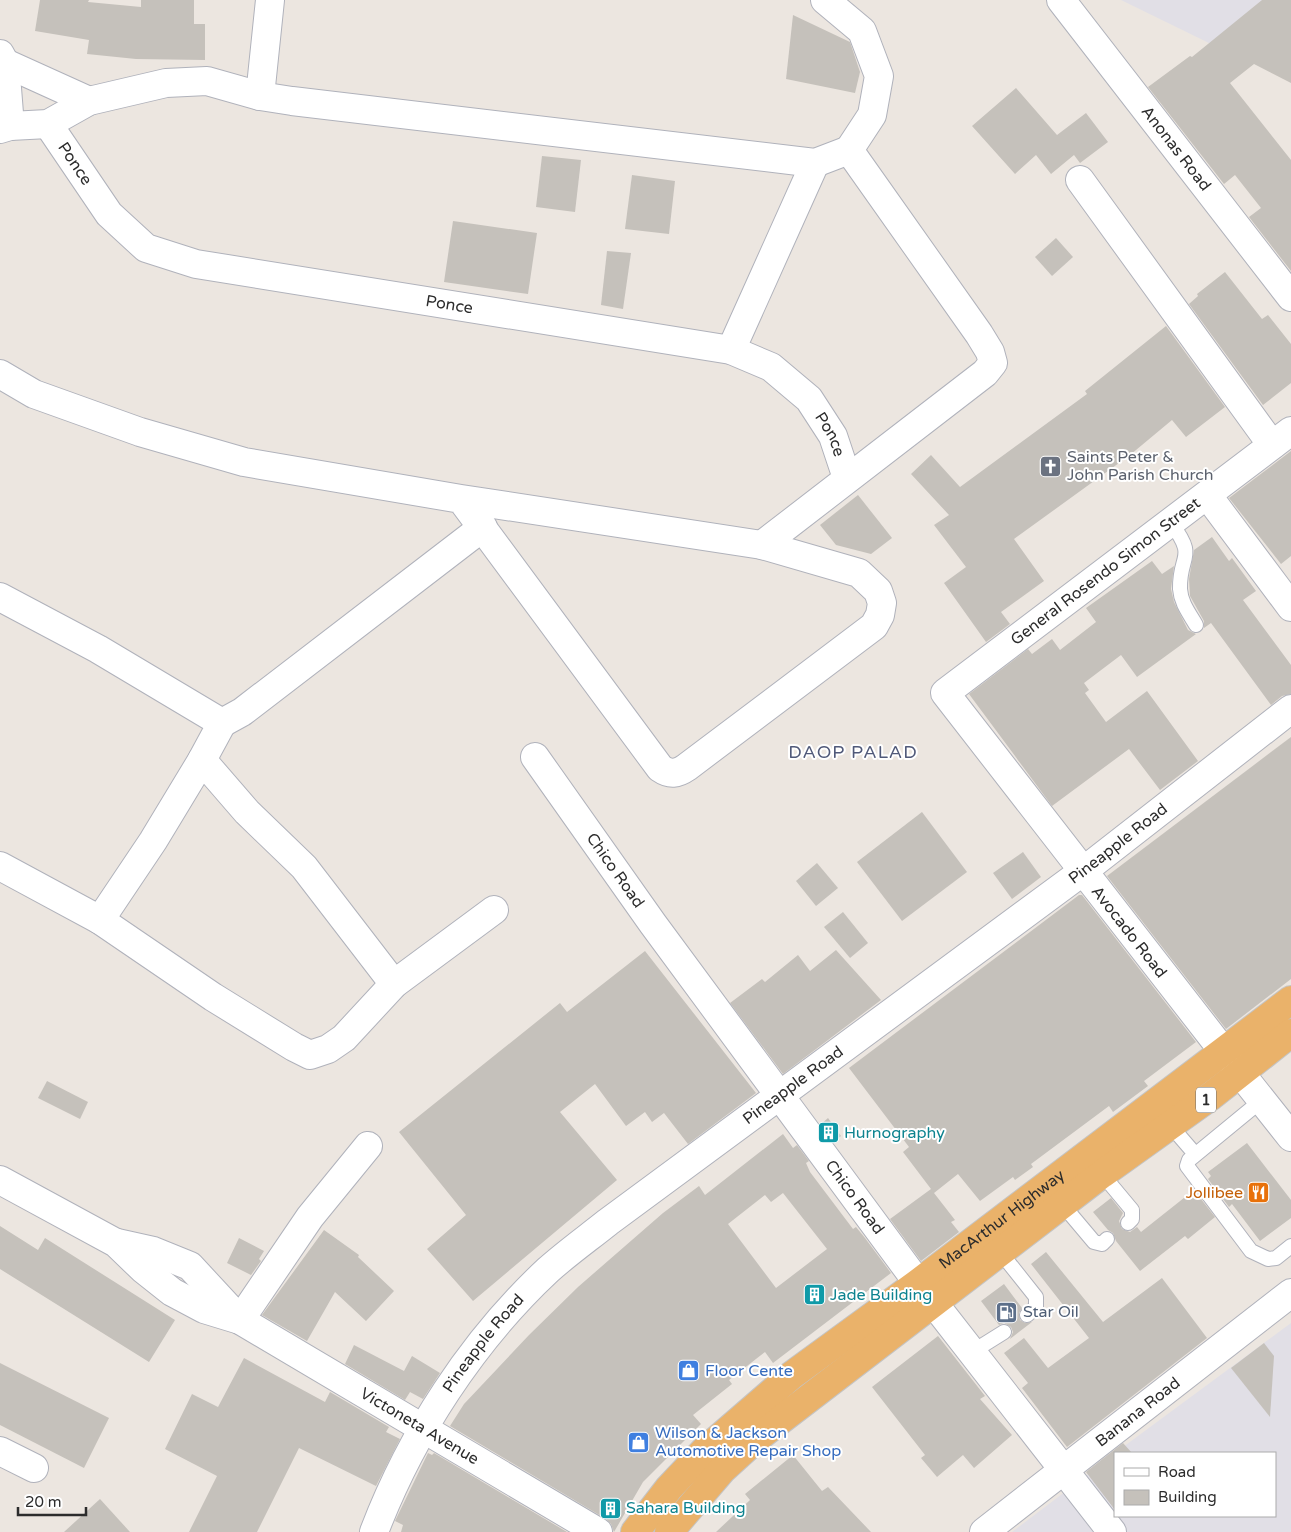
<svg xmlns="http://www.w3.org/2000/svg" width="1291" height="1532" font-family="'Varela Round',sans-serif">
<style>
.industrial{fill:#e1dfe6}
.building{fill:#c5c1bb;fill-rule:evenodd}
.lines{fill:none;stroke-linecap:round;stroke-linejoin:round}
.service-casing{stroke:#b0b2bb;stroke-width:16}
.minor-casing{stroke:#b0b2bb;stroke-width:30}
.secondary-casing{stroke:#b0b2bb;stroke-width:30}
.trunk-casing{stroke:#c4c4c4;stroke-width:30}
.service{stroke:#fff;stroke-width:14}
.minor{stroke:#fff;stroke-width:28}
.secondary{stroke:#fff;stroke-width:28}
.trunk{stroke:#eab26a;stroke-width:28}
.labels{text-anchor:middle;dominant-baseline:central;stroke-width:4;stroke-linejoin:round;paint-order:stroke}
.shield{fill:#fff;stroke:#6b6b6b;stroke-width:1}
.shield-label{font-size:15px;font-weight:bold;fill:#2c2c2c}
.street-label{font-size:16px;fill:#2c2c2c;stroke:#fff}
.worship-label{font-size:16px;fill:#5b616d;stroke:#fff;text-anchor:start}
.culture-label{font-size:16px;fill:#0d838f;stroke:#fff;text-anchor:start}
.food-label{font-size:16px;fill:#c56008;stroke:#fff;text-anchor:end}
.service-label{font-size:16px;fill:#4e5e75;stroke:#fff;text-anchor:start}
.shop-label{font-size:16px;fill:#366cbe;stroke:#fff;text-anchor:start}
.neighbourhood-label{font-size:18px;letter-spacing:1px;fill:#505979;stroke:#fff}
</style>
<rect width="100%" height="100%" fill="#ece6e0"/>
<!-- industrial -->
<g class="industrial">
<polygon points="1121,0 1263,0 1211,44"/>
<polygon points="1291,1323 1291,1532 1012,1532 1115,1454 1115,1516 1275,1516 1275,1453 1115,1453"/>
</g>
<!-- building -->
<g class="building">
<polygon points="40,0 89,0 88,2 141,7 141,0 194,0 194,24 205,24 205,60 136,59 87,54 89,40 35,31"/>
<polygon points="1262,0 1291,0 1291,83 1254,64 1230,83 1291,160 1291,271 1249,217 1261,208 1235,175 1224,184 1148,87 1190,56 1192,57"/>
<polygon points="793,15 850,42 860,72 855,93 786,79"/>
<polygon points="1016,88 1057,135 1086,113 1108,142 1080,163 1074,155 1051,174 1036,155 1015,174 972,126"/>
<polygon points="542,156 581,160 575,212 536,207"/>
<polygon points="632,175 675,181 669,234 625,229"/>
<polygon points="453,221 537,233 528,294 444,282"/>
<polygon points="1056,238 1073,257 1052,276 1035,257"/>
<polygon points="607,251 631,253 623,309 601,305"/>
<polygon points="1225,272 1262,319 1268,315 1291,344 1291,383 1263,405 1189,304 1198,296 1197,294"/>
<polygon points="1166,326 1225,407 1186,437 1172,420 1130,455 1014,539 1044,581 1001,612 1010,624 986,642 944,583 966,567 934,525 949,515 911,474 931,455 960,487 1087,394 1085,391"/>
<polygon points="1291,451 1291,556 1281,564 1229,498"/>
<polygon points="858,495 892,538 871,554 836,545 820,525"/>
<polygon points="1212,537 1229,561 1232,558 1256,591 1243,600 1291,665 1291,694 1282,696 1271,705 1211,623 1204,628 1204,621 1190,596 1189,579 1194,550"/>
<polygon points="1152,561 1162,574 1174,566 1171,589 1174,602 1188,630 1196,634 1137,677 1121,655 1084,683 1089,690 1085,693 1106,722 1147,691 1198,761 1160,790 1129,749 1052,806 969,694 1028,649 1032,654 1052,639 1060,650 1096,622 1086,608"/>
<polygon points="1291,737 1291,979 1226,1029 1107,876"/>
<polygon points="922,812 967,872 902,921 857,862"/>
<polygon points="1023,852 1041,877 1012,899 993,873"/>
<polygon points="817,863 838,888 816,906 796,881"/>
<polygon points="1079,895 1082,895 1196,1042 1144,1081 1148,1086 1113,1112 1109,1106 1031,1164 1033,1167 1015,1180 1013,1177 980,1201 958,1174 934,1193 955,1220 951,1222 959,1232 921,1261 890,1219 931,1189 903,1152 909,1147 849,1068"/>
<polygon points="843,912 868,943 850,958 824,927"/>
<polygon points="836,950 881,1000 783,1074 730,1003 762,979 765,982 798,955 810,971"/>
<polygon points="645,951 756,1093 688,1144 664,1113 652,1122 645,1112 626,1126 595,1084 560,1112 617,1180 473,1301 427,1249 466,1215 399,1132 560,1003 567,1012"/>
<polygon points="47,1081 88,1102 80,1119 38,1098"/>
<polygon points="828,1118 841,1136 833,1142 820,1125"/>
<path d="M783,1134L793,1148L797,1145L809,1161L806,1163L810,1172L853,1229L856,1227L865,1238L891,1273L773,1363L765,1352L729,1380L732,1384L693,1415L701,1424L643,1482L614,1532L611,1524L606,1519L450,1426L464,1404L529,1335L578,1287L663,1213L699,1186L705,1195ZM783,1193L827,1249L776,1288L728,1224L765,1195L771,1202Z"/>
<polygon points="1247,1143 1291,1200 1291,1218 1260,1241 1232,1204 1229,1207 1208,1179 1211,1176 1208,1172"/>
<polygon points="1194,1190 1215,1217 1188,1239 1185,1236 1140,1271 1116,1241 1113,1233 1108,1230 1093,1212 1111,1198 1123,1213 1119,1221 1122,1229 1130,1232 1137,1227 1141,1232"/>
<polygon points="0,1226 38,1250 45,1238 175,1320 149,1362 0,1269"/>
<polygon points="324,1230 359,1255 358,1257 394,1291 366,1321 335,1292 307,1341 262,1315"/>
<polygon points="239,1238 264,1251 259,1259 261,1261 251,1275 227,1263"/>
<polygon points="1046,1252 1103,1322 1162,1278 1207,1338 1067,1447 1022,1388 1028,1383 1004,1353 1024,1338 1048,1368 1089,1338 1031,1264"/>
<polygon points="1004,1284 1022,1308 1019,1313 1020,1320 1025,1323 1032,1322 1010,1339 1013,1332 1011,1327 1004,1323 999,1325 981,1301"/>
<polygon points="938,1336 985,1396 980,1399 1012,1435 974,1468 963,1455 937,1477 921,1458 925,1455 872,1387"/>
<polygon points="1264,1343 1274,1356 1270,1417 1231,1368"/>
<polygon points="354,1345 404,1371 412,1356 440,1373 423,1399 410,1392 405,1400 345,1364"/>
<polygon points="244,1358 325,1402 330,1392 389,1427 386,1432 400,1439 376,1486 299,1448 257,1532 189,1532 217,1476 165,1449 192,1394 218,1407"/>
<polygon points="0,1363 109,1418 84,1468 0,1425"/>
<polygon points="1123,1443 1132,1453 1115,1453 1115,1510 1086,1472"/>
<polygon points="428,1453 432,1455 434,1453 567,1532 401,1532 403,1525 395,1521"/>
<polygon points="793,1455 822,1491 828,1487 871,1532 716,1532 750,1500 745,1494"/>
<polygon points="100,1499 130,1532 64,1532"/>
</g>
<g class="lines">
<defs>
<g id="service">
<path d="M1171,523C1198,559 1179,554 1180,589C1181,603 1189,613 1196,625"/>
<polyline points="1262,1100 1189,1160 1187,1166 1251,1251 1268,1259 1276,1258 1291,1246"/>
<polyline points="1170,1125 1195,1154"/>
<polyline points="1102,1174 1132,1210 1132,1219 1128,1223"/>
<polyline points="1062,1204 1094,1242 1102,1244 1107,1239"/>
<polyline points="1001,1253 1036,1297 1036,1307 1027,1315"/>
<polyline points="972,1352 1004,1332"/>
</g>
<g id="minor">
<polyline points="825,0 862,31 879,76 872,115 849,150"/>
<path id="s1" d="M1061,0L1291,297"/>
<polyline points="0,54 5,63 10,126"/>
<polyline points="5,63 89,101"/>
<polyline points="260,96 270,0"/>
<path id="s2" d="M48,124L109,214L146,248L196,264L731,350L771,367L809,399L833,436L847,478"/>
<polyline points="0,129 10,126 48,124 89,101 166,83 207,81 260,96 292,101 815,163 849,150"/>
<polyline points="1080,180 1272,445"/>
<polyline points="731,350 815,163"/>
<path d="M0,374L34,394L140,432L244,462L461,499L762,545L859,573L878,591L882,603L880,615L874,626L687,767C677,774 670,775 660,768L461,499"/>
<polyline points="1208,496 1291,607"/>
<polyline points="762,545 985,373 993,363 990,352 979,334 849,150"/>
<polyline points="0,597 98,649 222,723 202,760 153,841 100,920"/>
<polyline points="222,723 242,712 483,527"/>
<path id="s3" d="M535,757L653,924L918,1283L1112,1532"/>
<polyline points="202,760 247,812 304,867 394,984"/>
<polyline points="0,866 100,920 213,997 294,1047 310,1055 328,1049 344,1038 394,984 494,910"/>
<path id="s4" d="M1224,1052L945,693L1291,431"/>
<polyline points="240,1320 310,1217 368,1146"/>
<polyline points="0,1451 34,1468"/>
<path id="s5" d="M374,1532C411,1435 472,1341 548,1270C567,1253 588,1238 608,1222L1082,872L1291,709"/>
<path id="s6" d="M984,1532L1291,1293"/>
</g>
<g id="secondary">
<polyline points="1226,1055 1291,1137"/>
<path id="s7" d="M0,1180L116,1243L143,1269L172,1292L204,1309L240,1320L598,1532"/>
<polyline points="117,1243 153,1251 190,1266 240,1320"/>
</g>
<g id="trunk">
<path id="s8" d="M635,1532L669,1488L704,1451L792,1375L918,1283L1291,1000"/>
<polyline points="669,1532 722,1470 757,1438 1102,1174 1211,1096 1291,1033"/>
</g>
</defs>
<!-- service casing -->
<use href="#service" class="service-casing"/>
<!-- minor casing -->
<use href="#minor" class="minor-casing"/>
<!-- secondary casing -->
<use href="#secondary" class="secondary-casing"/>
<!-- trunk casing -->
<use href="#trunk" class="trunk-casing"/>
<!-- service -->
<use href="#service" class="service"/>
<!-- minor -->
<use href="#minor" class="minor"/>
<!-- secondary -->
<use href="#secondary" class="secondary"/>
<!-- trunk -->
<use href="#trunk" class="trunk"/>
</g>
<!-- icons -->
<defs>
<symbol id="church-square" viewBox="-11 -11 22 22"><rect x="-9" y="-9" width="18" height="18" rx="4" fill="#6b7280" stroke="#fff"/><path d="M-1.2-6h2.4v3.5h3.3v2.4h-3.3V6h-2.4V-.1h-3.3v-2.4h3.3Z" fill="#fff"/></symbol>
<symbol id="building-square" viewBox="-11 -11 22 22"><rect x="-9" y="-9" width="18" height="18" rx="4" fill="#0f9aa8" stroke="#fff"/><path d="M-4-6H4V6H1V3H-1V6H-4ZM-2.5-4.3h1.7v1.8h-1.7ZM.8-4.3h1.7v1.8H.8ZM-2.5-1h1.7V.8h-1.7ZM.8-1h1.7V.8H.8Z" fill="#fff"/></symbol>
<symbol id="restaurant-square" viewBox="-11 -11 22 22"><rect x="-9" y="-9" width="18" height="18" rx="4" fill="#e8710a" stroke="#fff"/><path d="M-5-6h1v4h1v-4h1v4h1v-4h1v5L-1.5 .5V6h-2V.5L-5-1ZM5-6V6H3V1.5H1.5Q1.5-4 5-6Z" fill="#fff"/></symbol>
<symbol id="fuel-square" viewBox="-11 -11 22 22"><rect x="-9" y="-9" width="18" height="18" rx="4" fill="#5c6f8a" stroke="#fff"/><path d="M-5.5-6h7V0h2V4h1.3V-2.5L3-4.5l.8-.8L6-3V5H2.5V1h-1V6h-7ZM-4.2-4.7v3.2H.2V-4.7Z" fill="#fff"/></symbol>
<symbol id="shop-square" viewBox="-11 -11 22 22"><rect x="-9" y="-9" width="18" height="18" rx="4" fill="#3f7fe0" stroke="#fff"/><path d="M-5-2.5h2.3a2.7 3.5 0 0 1 5.4 0H5L5.5 6h-11ZM-1.5-2.5h3a1.5 2.3 0 0 0-3 0Z" fill="#fff"/></symbol>
</defs>
<g fill-rule="evenodd">
<use href="#church-square" x="1038" y="454" width="25" height="25"/>
<use href="#building-square" x="816" y="1120" width="25" height="25"/>
<use href="#restaurant-square" x="1246" y="1180" width="25" height="25"/>
<use href="#building-square" x="802" y="1282" width="25" height="25"/>
<use href="#fuel-square" x="994" y="1300" width="25" height="25"/>
<use href="#shop-square" x="676" y="1358" width="25" height="25"/>
<use href="#shop-square" x="626" y="1430" width="25" height="25"/>
<use href="#building-square" x="598" y="1496" width="25" height="25"/>
</g>
<g class="labels">
<!-- shield labels -->
<rect class="shield" x="1196" y="1087.5" width="20" height="25" rx="4"/>
<g class="shield-label">
<text x="1206" y="1100">1</text>
</g>
<!-- street labels -->
<g class="street-label">
<text stroke="none"><textPath href="#s1" startOffset="188">Anonas Road</textPath></text>
<text stroke="none"><textPath href="#s2" startOffset="48">Ponce</textPath></text>
<text stroke="none"><textPath href="#s2" startOffset="468">Ponce</textPath></text>
<text stroke="none"><textPath href="#s2" startOffset="888">Ponce</textPath></text>
<text stroke="none"><textPath href="#s4" startOffset="656">General Rosendo Simon Street</textPath></text>
<text stroke="none"><textPath href="#s5" startOffset="1029">Pineapple Road</textPath></text>
<text stroke="none"><textPath href="#s3" startOffset="139">Chico Road</textPath></text>
<text transform="translate(1129 932) rotate(52)">Avocado Road</text>
<text stroke="none"><textPath href="#s5" startOffset="624">Pineapple Road</textPath></text>
<text stroke="none"><textPath href="#s3" startOffset="544">Chico Road</textPath></text>
<text stroke="none"><textPath href="#s8" startOffset="484">MacArthur Highway</textPath></text>
<text stroke="none"><textPath href="#s5" startOffset="219">Pineapple Road</textPath></text>
<text stroke="none"><textPath href="#s6" startOffset="195">Banana Road</textPath></text>
<text stroke="none"><textPath href="#s7" startOffset="489">Victoneta Avenue</textPath></text>
</g>
<!-- worship labels -->
<g class="worship-label">
<text x="1067" y="457">Saints Peter &amp;<tspan x="1067" dy="18">John Parish Church</tspan></text>
</g>
<!-- culture labels -->
<g class="culture-label">
<text x="844" y="1133">Hurnography</text>
<text x="830" y="1295">Jade Building</text>
<text x="626" y="1508">Sahara Building</text>
</g>
<!-- food labels -->
<g class="food-label">
<text x="1243" y="1193">Jollibee</text>
</g>
<!-- service labels -->
<g class="service-label">
<text x="1023" y="1312">Star Oil</text>
</g>
<!-- shop labels -->
<g class="shop-label">
<text x="705" y="1371">Floor Cente</text>
<text x="655" y="1433">Wilson &amp; Jackson<tspan x="655" dy="18">Automotive Repair Shop</tspan></text>
</g>
<!-- neighbourhood labels -->
<g class="neighbourhood-label">
<text x="853" y="752">DAOP PALAD</text>
</g>
</g>
<!-- legend -->
<rect x="1114" y="1452" width="162" height="65" fill="#ffffff" stroke="#ababab"/>
<rect x="1124" y="1468" width="25" height="8" fill="#ffffff" stroke="#ababab"/>
<text x="1158" y="1477" font-size="15" fill="#2c2c2c">Road</text>
<rect x="1124" y="1490" width="25" height="15" fill="#c5c1bb" stroke="#ababab"/>
<text x="1158" y="1502" font-size="15" fill="#2c2c2c">Building</text>
<!-- scale -->
<path d="M18 1507v8h68v-8" fill="none" stroke="#2c2c2c" stroke-width="2.5"/>
<text x="25" y="1507" font-size="15" fill="#2c2c2c" stroke="#ffffff" stroke-width="4" paint-order="stroke">20 m</text>
</svg>
